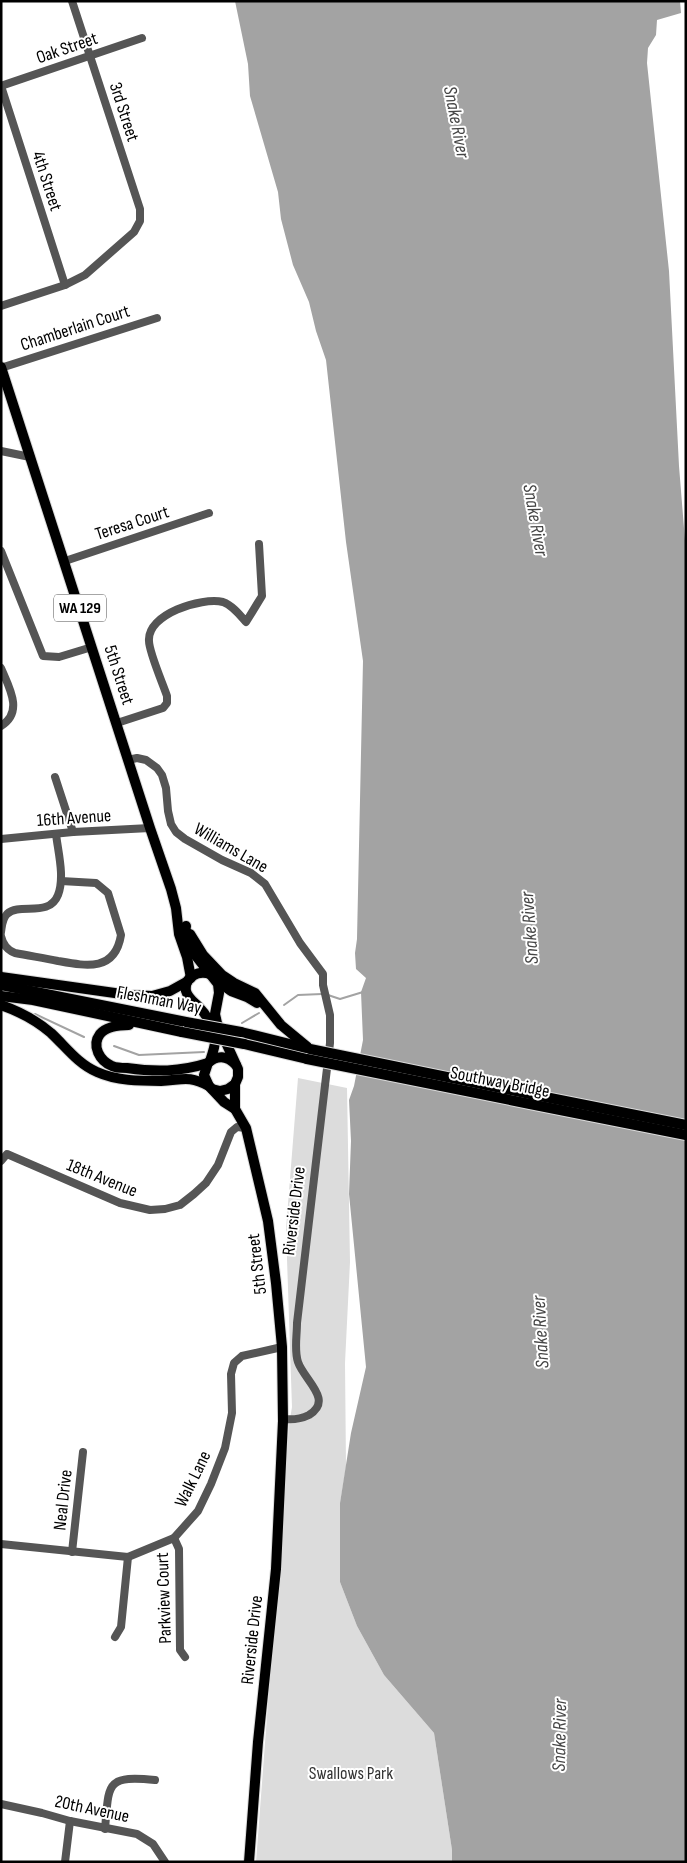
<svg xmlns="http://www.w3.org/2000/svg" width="687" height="1863" font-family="'Sofia Sans Condensed',sans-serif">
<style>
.green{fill:#dcdcdc}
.water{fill:#a3a3a3}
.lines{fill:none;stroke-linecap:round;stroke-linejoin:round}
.stream{stroke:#a3a3a3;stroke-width:2}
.major-casing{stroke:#dbdbdb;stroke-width:12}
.minor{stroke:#555;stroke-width:8}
.major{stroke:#000;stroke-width:10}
.major-bridge-casing{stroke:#dbdbdb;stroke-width:12;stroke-linecap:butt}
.major-bridge{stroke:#000;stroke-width:10}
.labels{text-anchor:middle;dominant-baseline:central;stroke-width:4;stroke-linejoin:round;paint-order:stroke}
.shield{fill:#fff;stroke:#4c4c4c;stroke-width:1}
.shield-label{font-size:16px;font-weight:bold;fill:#000}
.street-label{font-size:18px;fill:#000;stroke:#fff}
.park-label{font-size:18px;fill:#333;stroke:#fff}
.water-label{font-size:19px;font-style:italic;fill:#444;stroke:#fff}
</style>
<rect width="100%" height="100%" fill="#fff"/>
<!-- green -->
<polygon class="green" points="298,1078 347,1088 350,1262 345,1363 346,1467 340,1503 340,1582 357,1626 384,1675 434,1733 452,1850 452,1862 256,1862 289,1425 292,1407 286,1229"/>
<!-- water -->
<polygon class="water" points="235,1 680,1 681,13 657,20 656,35 648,48 647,63 669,271 679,466 686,553 686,1862 452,1862 452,1850 434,1733 384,1675 357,1626 340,1582 340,1503 351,1433 366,1367 349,1194 351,1141 349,1100 354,1086 363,1040 361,992 366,978 356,969 355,953 357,939 363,661 346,542 326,360 316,331 309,302 293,265 281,219 278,192 250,96 248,64"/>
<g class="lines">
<!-- stream -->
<g class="stream">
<polyline points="328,995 340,999 363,992"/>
<polyline points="284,1005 298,995 322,994"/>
<polyline points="35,1014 84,1037"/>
<polyline points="242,1023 259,1013"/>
<polyline points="114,1046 139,1055 204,1052"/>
</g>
<defs>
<g id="major">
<polyline points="1,367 150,828 171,889 176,908 179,934 187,957 191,978"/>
<polyline points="186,926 185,934 192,951 218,984 219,993 215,1014 217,1023 238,1069 238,1077 235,1084 228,1089 220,1091 212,1089"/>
<polyline points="190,934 203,955 222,975 234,983 255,993 281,1025 310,1049"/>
<path d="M210,974C198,970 184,977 186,991C188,998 194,1002 198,1006C207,1015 215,1029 215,1041C215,1047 212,1055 210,1061"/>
<polyline points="1,977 129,995 152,996 170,991 188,981"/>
<polyline points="216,980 231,991 247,997 257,1003"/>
<polyline points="1,985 186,1022"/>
<polyline points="1,996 33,1000 182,1032"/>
<path d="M1,1005C18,1011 37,1021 51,1033C66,1047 78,1064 97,1072C117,1081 140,1081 161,1081C183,1080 188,1075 209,1086"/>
<path d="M129,1025C119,1025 107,1026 100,1034C91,1046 100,1061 112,1066C116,1068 122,1068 127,1068C155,1072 180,1072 208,1063"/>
<polyline points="241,1032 306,1048"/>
<polyline points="244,1044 307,1059"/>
<path d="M236,1065C227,1055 217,1055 208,1063L204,1075L209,1086L224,1102L235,1109L246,1128L268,1221L276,1283L282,1347L283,1421L276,1569L258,1742L249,1862"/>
<polyline points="530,1094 686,1125"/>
<polyline points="530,1104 686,1135"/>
<polyline points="235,1109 235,1084"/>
</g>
</defs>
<!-- major casing -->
<use href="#major" class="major-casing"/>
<!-- minor -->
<g class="minor">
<polyline points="1,86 65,285"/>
<polyline points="1,86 142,38"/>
<polyline points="1,306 65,285 85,275 134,232 140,221 140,209 72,1"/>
<polyline points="1,368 157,318"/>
<polyline points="1,451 30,457"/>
<polyline points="1,551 43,656 59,657 92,647"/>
<polyline points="65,561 209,513"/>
<path d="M1,668C9,687 24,712 1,726"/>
<path d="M117,723L163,708L167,703V696C163,684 149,652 149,641C147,614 201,597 223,602C232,605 240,615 246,622L262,596L259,544"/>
<path d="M128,760L137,758L146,760L157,768L162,775L166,788L168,811L171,824L176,832L185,839L222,860L251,873L265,884L300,943L323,974V985L330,1015V1043L297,1323C297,1336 294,1350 298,1362C304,1380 334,1400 309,1415C301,1419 292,1420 283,1419"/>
<polyline points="55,777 73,832"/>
<polyline points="1,839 73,832 150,828"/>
<path d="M1,932C2,926 2,919 7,914C20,902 49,918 58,895C65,877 58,852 56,834"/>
<path d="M1,936C3,945 7,950 15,953C30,956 44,958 58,961C86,966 115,972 121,935L108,893L96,883L61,881"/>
<polyline points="1,1161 7,1154 120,1203 150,1210 165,1209 180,1205 194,1194 206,1183 218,1165 231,1132 237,1127 246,1128"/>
<polyline points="174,1538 179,1549 180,1650 185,1657"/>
<polyline points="1,1544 128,1557 174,1538 198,1511 211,1484 225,1448 232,1413 231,1374 234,1363 242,1356 282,1347"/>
<polyline points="72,1552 83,1452"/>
<polyline points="115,1637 121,1627 128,1557"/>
<polyline points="1,1804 42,1813 70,1821 137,1834 153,1844 165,1862"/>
<path d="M105,1829C109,1784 105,1775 155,1780"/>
<polyline points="65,1862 70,1821"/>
</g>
<!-- major -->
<use href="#major" class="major"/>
<defs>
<g id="major-bridge">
<polyline points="186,1022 241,1032"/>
<polyline points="182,1032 244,1044"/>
<polyline points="310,1049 530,1094"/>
<polyline points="307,1059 530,1104"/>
</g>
</defs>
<!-- major-bridge casing -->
<use href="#major-bridge" class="major-bridge-casing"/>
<!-- major-bridge -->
<use href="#major-bridge" class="major-bridge"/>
</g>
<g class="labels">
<!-- shield labels -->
<rect class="shield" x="54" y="594.5" width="52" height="27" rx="4"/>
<g class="shield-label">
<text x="80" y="608">WA 129</text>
</g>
<!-- street labels -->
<g class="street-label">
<text transform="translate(67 48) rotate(-19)">Oak Street</text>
<text transform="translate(124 112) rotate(72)">3rd Street</text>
<text transform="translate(47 181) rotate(72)">4th Street</text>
<text transform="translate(75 328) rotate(-18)">Chamberlain Court</text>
<text transform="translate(132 523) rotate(-18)">Teresa Court</text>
<text transform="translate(119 675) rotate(72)">5th Street</text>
<text transform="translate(74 818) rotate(-4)">16th Avenue</text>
<text transform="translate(231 848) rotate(30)">Williams Lane</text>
<text transform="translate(159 1000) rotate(11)">Fleshman Way</text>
<text transform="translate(500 1082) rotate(11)">Southway Bridge</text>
<text transform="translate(102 1178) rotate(22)">18th Avenue</text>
<text transform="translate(294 1211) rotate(-83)">Riverside Drive</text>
<text transform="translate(257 1264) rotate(-97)">5th Street</text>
<text transform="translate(193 1479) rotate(-64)">Walk Lane</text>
<text transform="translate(63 1500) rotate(-84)">Neal Drive</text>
<text transform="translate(164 1598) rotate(-92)">Parkview Court</text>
<text transform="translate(252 1640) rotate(-84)">Riverside Drive</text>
<text transform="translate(92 1809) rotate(12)">20th Avenue</text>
</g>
<!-- park labels -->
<g class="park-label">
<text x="351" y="1773">Swallows Park</text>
</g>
<!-- water labels -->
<g class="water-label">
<text transform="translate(456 122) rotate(79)">Snake River</text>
<text transform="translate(535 520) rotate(80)">Snake River</text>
<text transform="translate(530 928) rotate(-94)">Snake River</text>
<text transform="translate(541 1332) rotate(-93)">Snake River</text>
<text transform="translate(560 1735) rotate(-89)">Snake River</text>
</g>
</g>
<!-- border -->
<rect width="687" height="1863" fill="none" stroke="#000000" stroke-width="5"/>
</svg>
